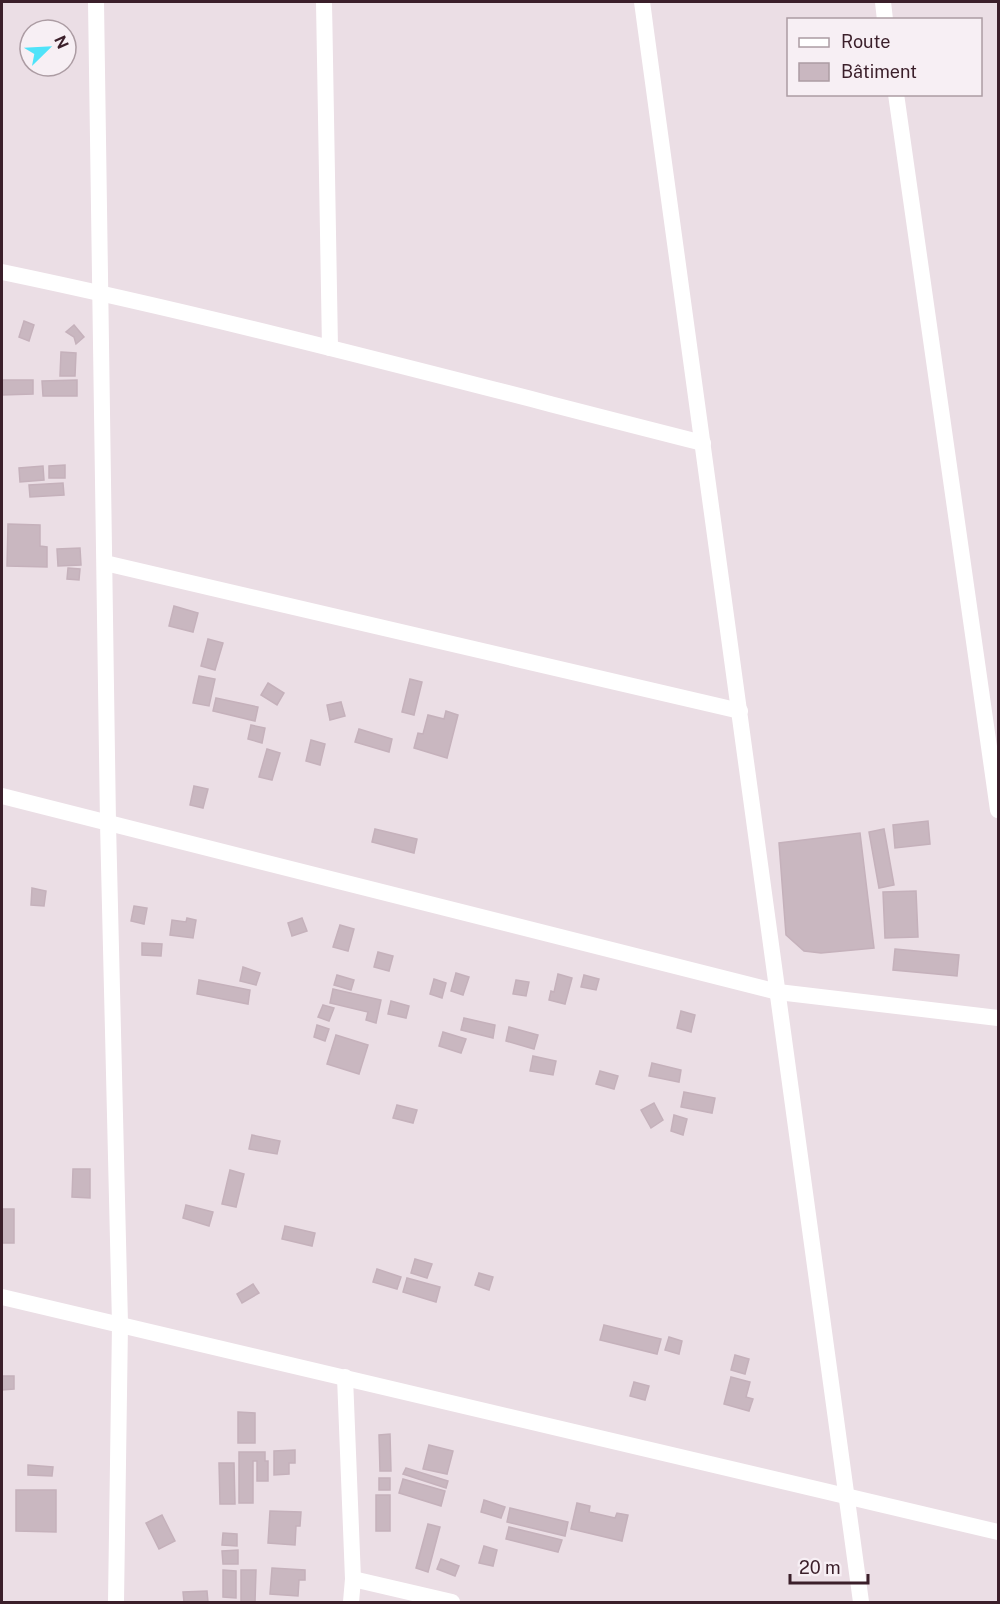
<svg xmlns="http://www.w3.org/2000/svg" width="1000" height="1604" font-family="'Public Sans',sans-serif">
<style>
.building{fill:#c9b7c0;stroke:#c5b1bb;stroke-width:1.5}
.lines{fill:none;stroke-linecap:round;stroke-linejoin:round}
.minor{stroke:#fff;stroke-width:16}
</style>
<rect width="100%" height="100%" fill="#ebdee5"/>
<!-- building -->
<g class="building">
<polygon points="24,321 34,325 29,341 19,337"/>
<polygon points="74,325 84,337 76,344 74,337 66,332"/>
<polygon points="61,352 76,353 75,376 60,376"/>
<polygon points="2,380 33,380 33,394 2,395"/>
<polygon points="77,380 77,396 43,396 42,381"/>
<polygon points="65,465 65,478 49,478 49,466"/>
<polygon points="43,466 44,480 20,482 19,468"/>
<polygon points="63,483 64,495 30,497 29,485"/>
<polygon points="8,524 40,525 40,546 47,547 47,567 7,566"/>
<polygon points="80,548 81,565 58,566 57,549"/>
<polygon points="68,568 80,569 79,580 67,579"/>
<polygon points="174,606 198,613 193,632 169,626"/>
<polygon points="208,639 223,643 215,670 201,666"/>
<polygon points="199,676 215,679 209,706 193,703"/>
<polygon points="410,679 422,682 414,715 402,712"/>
<polygon points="268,683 284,693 277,705 261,695"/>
<polygon points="216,698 258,707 255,721 213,711"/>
<polygon points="341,702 345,716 330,720 327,705"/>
<polygon points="446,711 458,715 447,758 414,748 418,733 423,734 428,715 444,719"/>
<polygon points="251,725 265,728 262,743 248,739"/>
<polygon points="359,729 392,739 389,752 355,742"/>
<polygon points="311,740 325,744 320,765 306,761"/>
<polygon points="267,749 280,753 272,780 259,777"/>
<polygon points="194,786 208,789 203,808 190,805"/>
<polygon points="928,821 930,844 895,848 893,825"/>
<polygon points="375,829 417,839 414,853 372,842"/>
<polygon points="884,829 894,885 879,888 869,832"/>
<polygon points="860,833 874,948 821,953 804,951 786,935 779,843"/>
<polygon points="32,888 46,891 44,906 31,905"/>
<polygon points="916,891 918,937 885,938 883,892"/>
<polygon points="134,906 147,908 144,924 131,921"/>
<polygon points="187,918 196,920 193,938 170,935 172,920 186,922"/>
<polygon points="302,918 307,931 292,936 288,923"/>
<polygon points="340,925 354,929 348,951 333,947"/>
<polygon points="142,943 162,944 161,956 142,955"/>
<polygon points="895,949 959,955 957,976 893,970"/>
<polygon points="378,952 393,956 389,971 374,967"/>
<polygon points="243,967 260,973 256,985 240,981"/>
<polygon points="456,973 469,977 463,995 451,991"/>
<polygon points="558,974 572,978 565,1004 549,1000 551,991 554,992"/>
<polygon points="337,975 354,980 351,990 334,985"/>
<polygon points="584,975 599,979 596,990 581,987"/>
<polygon points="434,979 446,983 442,998 430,994"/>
<polygon points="199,980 250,990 248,1004 197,994"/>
<polygon points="516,980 529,982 526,996 513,994"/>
<polygon points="333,989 381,1000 376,1023 366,1020 368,1012 330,1003"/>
<polygon points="391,1001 409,1006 406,1018 388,1014"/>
<polygon points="323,1005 334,1008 329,1021 318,1017"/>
<polygon points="681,1011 695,1015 691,1032 677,1028"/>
<polygon points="464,1018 495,1025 493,1038 461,1030"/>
<polygon points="317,1025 329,1029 325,1041 314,1037"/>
<polygon points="509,1027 538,1035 534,1049 506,1041"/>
<polygon points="443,1032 466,1039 461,1053 439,1046"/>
<polygon points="336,1035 368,1045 359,1074 327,1064"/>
<polygon points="533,1056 556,1061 553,1075 530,1071"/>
<polygon points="652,1063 681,1070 679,1082 649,1076"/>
<polygon points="600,1071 618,1076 614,1089 596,1084"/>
<polygon points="684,1092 715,1098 712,1113 681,1107"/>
<polygon points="654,1103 663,1120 651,1128 641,1110"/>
<polygon points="397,1105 417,1110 413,1123 393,1118"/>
<polygon points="674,1115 687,1119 683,1135 671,1131"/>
<polygon points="252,1135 280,1141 277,1154 249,1149"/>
<polygon points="73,1169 90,1169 90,1198 72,1197"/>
<polygon points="230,1170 244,1174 236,1207 222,1204"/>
<polygon points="186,1205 213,1212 209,1226 183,1218"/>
<rect x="2" y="1209" width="12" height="34"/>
<polygon points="285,1226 315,1233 312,1246 282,1239"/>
<polygon points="415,1259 432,1264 427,1278 411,1273"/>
<polygon points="377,1269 401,1277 397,1289 373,1282"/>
<polygon points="479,1273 493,1277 489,1290 475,1285"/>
<polygon points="407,1278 440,1287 436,1302 403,1292"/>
<polygon points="253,1284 259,1293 242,1303 237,1294"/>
<polygon points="604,1325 661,1339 657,1354 600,1340"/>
<polygon points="669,1337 682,1341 679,1354 665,1350"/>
<polygon points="735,1355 749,1359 745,1374 731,1370"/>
<polygon points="2,1376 14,1376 14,1389 2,1390"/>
<polygon points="731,1377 750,1382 746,1397 753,1399 749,1411 724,1404"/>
<polygon points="634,1382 649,1386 645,1400 630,1396"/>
<polygon points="238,1412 255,1413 255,1443 238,1443"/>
<polygon points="390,1434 391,1471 380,1471 379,1435"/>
<polygon points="429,1445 453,1451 447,1474 423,1469"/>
<polygon points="295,1450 295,1463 289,1463 289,1474 274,1475 274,1451"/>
<polygon points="239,1452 265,1452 265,1461 268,1461 268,1481 257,1481 257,1461 253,1461 253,1503 239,1503"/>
<polygon points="219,1463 234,1463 235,1504 220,1504"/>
<polygon points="28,1465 53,1467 52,1476 28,1475"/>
<polygon points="406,1468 448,1481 446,1488 403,1474"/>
<rect x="379" y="1478" width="11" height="12"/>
<polygon points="403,1479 445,1491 441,1506 399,1493"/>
<polygon points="16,1490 56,1490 56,1532 16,1531"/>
<rect x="376" y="1495" width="14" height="36"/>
<polygon points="484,1500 505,1507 501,1518 481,1512"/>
<polygon points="577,1503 590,1506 589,1512 615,1518 617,1513 628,1515 622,1541 571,1529"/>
<polygon points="510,1508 568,1522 565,1536 507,1522"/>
<polygon points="270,1511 301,1512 300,1526 296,1526 295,1545 268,1543"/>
<polygon points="162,1515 175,1541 159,1549 146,1523"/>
<polygon points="428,1524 440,1527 428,1572 416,1568"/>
<polygon points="509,1527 562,1540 558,1552 506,1539"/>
<polygon points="223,1533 237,1534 237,1546 222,1545"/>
<polygon points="484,1546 497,1550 493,1566 479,1563"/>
<polygon points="238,1550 238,1564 223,1564 222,1551"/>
<polygon points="441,1559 459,1566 455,1576 437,1569"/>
<polygon points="272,1568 305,1570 305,1580 299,1580 298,1596 270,1594"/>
<polygon points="223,1570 236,1571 236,1598 223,1597"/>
<polygon points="241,1570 256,1570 255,1602 241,1602"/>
<polygon points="207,1591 208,1602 184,1602 183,1592"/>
</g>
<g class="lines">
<!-- minor -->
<g class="minor">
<polyline points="96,2 108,823 120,1324 116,1602"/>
<polyline points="324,2 330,348"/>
<polyline points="642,2 861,1602"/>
<polyline points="883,2 885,20"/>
<polyline points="896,94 998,810"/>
<path d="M2,272C237,321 470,384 703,443"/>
<polyline points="105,563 740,711"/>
<polyline points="2,796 778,992 998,1018"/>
<polyline points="2,1297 998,1532"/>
<polyline points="345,1377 353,1579 351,1602"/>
<polyline points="353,1579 452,1602"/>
</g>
</g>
<!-- border -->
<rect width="1000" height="1604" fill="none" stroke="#3b1f2a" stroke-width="6"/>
<!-- legend -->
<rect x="787" y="18" width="195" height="78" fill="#f7eff4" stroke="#ac9ca3" stroke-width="1.5"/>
<rect x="799" y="38" width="30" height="9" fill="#ffffff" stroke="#ac9ca3" stroke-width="1.5"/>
<text x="841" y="48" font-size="18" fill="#3b1f2a">Route</text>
<rect x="799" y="63" width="30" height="18" fill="#c9b7c0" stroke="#ac9ca3" stroke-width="1.5"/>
<text x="841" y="78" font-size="18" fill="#3b1f2a">Bâtiment</text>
<!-- north arrow -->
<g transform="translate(48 48) rotate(66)"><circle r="28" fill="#f7eff4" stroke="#ac9ca3" stroke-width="1.5"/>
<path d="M0-4.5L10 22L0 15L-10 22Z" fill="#4fe3f9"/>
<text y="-9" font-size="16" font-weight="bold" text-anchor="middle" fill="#3b1f2a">N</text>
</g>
<!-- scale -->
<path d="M790 1574v9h78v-9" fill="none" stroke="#3b1f2a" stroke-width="3"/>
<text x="799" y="1574" font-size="18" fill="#3b1f2a" stroke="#f7eff4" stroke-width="4.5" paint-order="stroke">20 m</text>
</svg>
